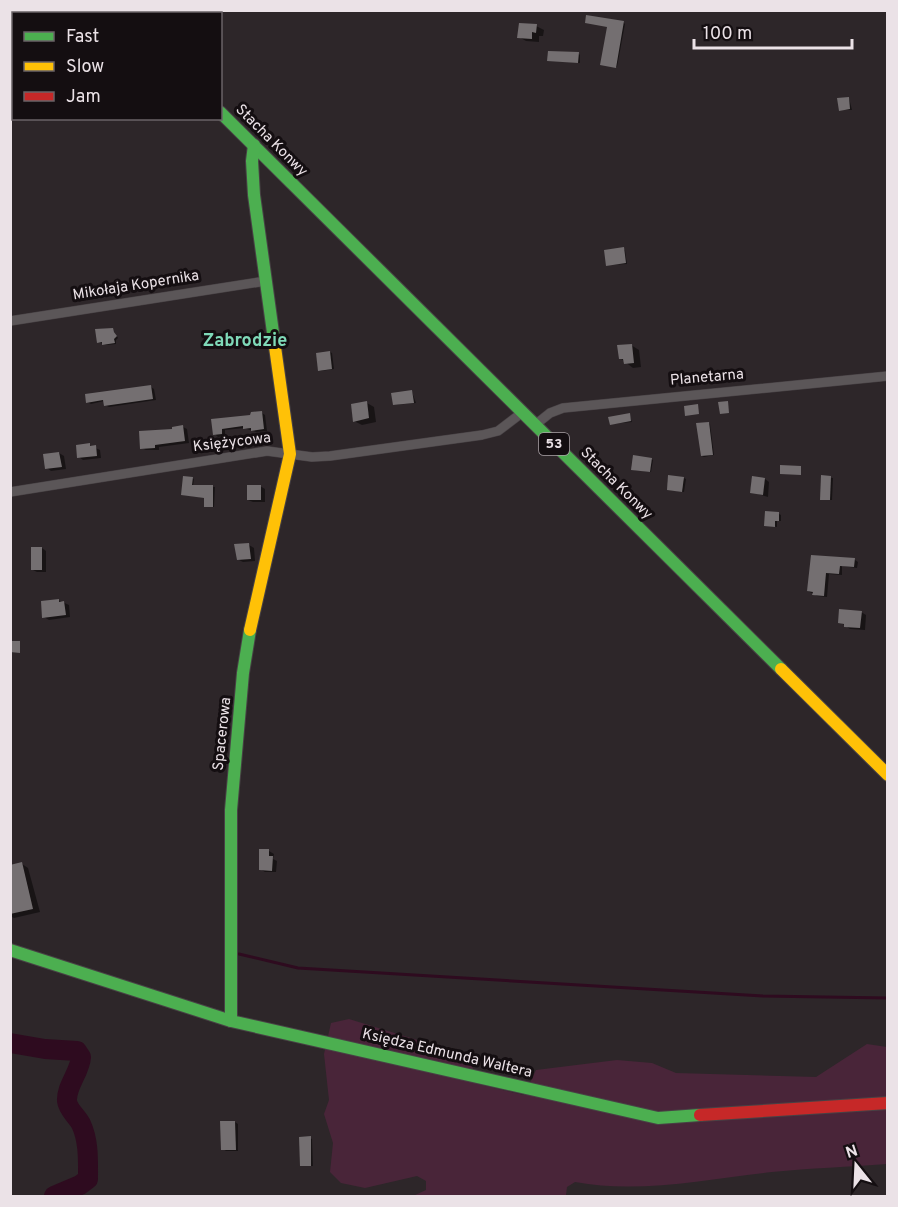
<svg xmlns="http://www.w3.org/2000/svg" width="898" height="1207" font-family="Overpass,sans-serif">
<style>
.green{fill:#492539}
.shadow{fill:#0007}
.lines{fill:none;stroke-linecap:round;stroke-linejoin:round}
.stream{stroke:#2e0b1f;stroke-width:3}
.river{stroke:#2e0b1f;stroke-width:20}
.building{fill:#746f71}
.street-casing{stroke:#484245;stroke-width:10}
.fast-casing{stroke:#484245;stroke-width:14}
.slow-casing{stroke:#484245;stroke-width:14}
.jam-casing{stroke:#484245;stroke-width:14}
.street{stroke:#5b5658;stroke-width:9}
.fast{stroke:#4caf50;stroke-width:12}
.slow{stroke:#ffc107;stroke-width:12}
.jam{stroke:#c62828;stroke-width:12}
.labels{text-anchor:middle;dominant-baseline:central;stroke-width:6;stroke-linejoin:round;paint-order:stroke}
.shield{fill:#140e11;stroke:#aaa2a7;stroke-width:1.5}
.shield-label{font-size:14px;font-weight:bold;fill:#ebe2e7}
.street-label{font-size:15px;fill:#ebe2e7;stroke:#140e11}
.quarter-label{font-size:18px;font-weight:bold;fill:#7fd9b8;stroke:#140e11}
</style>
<rect width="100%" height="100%" fill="#2d2629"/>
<!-- green -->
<path class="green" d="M349,1019L440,1047L472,1066L478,1084L524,1095L536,1070L617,1060L652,1063L676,1073L816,1077L867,1044L887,1047V1164C849,1167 810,1168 772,1172C708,1179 639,1194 575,1182L567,1187L566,1195L576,1196H413L426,1190V1181L417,1176L365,1188L341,1183L330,1172L333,1143L324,1114L329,1100L324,1054L331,1023Z"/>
<!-- shadow -->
<g class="shadow">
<polygon points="623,22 625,24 617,67 604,65 608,27"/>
<polygon points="536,26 544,30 543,36 539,36 539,42 526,41 519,37"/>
<polygon points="579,54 580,55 580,63 548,60"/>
<polygon points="849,98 852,110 840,110"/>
<polygon points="623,249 625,250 627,264 607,265"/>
<polygon points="113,330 118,338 116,340 116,344 106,345 98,342"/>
<polygon points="631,345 639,350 641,367 633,368 620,358"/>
<polygon points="330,352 332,353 334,369 321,371 319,370"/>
<polygon points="151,387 154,389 156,400 109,407 105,405 104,401 91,404 87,402"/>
<polygon points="412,392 416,403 394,405"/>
<polygon points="367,403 374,407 376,422 362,425 354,421"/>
<polygon points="262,413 265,415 267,431 256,432 244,428 225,430 225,436 218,437 215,434 213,420 251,416"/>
<polygon points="629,415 632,422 611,424"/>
<polygon points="709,423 710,424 714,455 704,457 702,456"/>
<polygon points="183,427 187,429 189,443 159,447 159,450 146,450 141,448"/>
<polygon points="89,445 100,450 101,458 83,460 79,457"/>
<polygon points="59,453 64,456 66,469 51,471 47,468"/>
<polygon points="651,459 653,460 651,472 634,470"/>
<polygon points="822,477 833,478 832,500 823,500"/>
<polygon points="192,478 194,479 193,486 215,487 214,507 207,507 206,498 184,495"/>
<polygon points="684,478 686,479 684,492 670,490"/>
<polygon points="765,479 769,482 768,497 752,492"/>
<polygon points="260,486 265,489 265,502 253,502 248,500"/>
<polygon points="779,514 781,515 781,521 777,521 777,527 765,525"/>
<polygon points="249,545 254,548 255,561 243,562 239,560"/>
<polygon points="42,548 46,551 46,572 37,572 33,570"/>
<polygon points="812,556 855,560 858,562 857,568 842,566 842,575 829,574 827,597 817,596 808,591"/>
<polygon points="58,600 69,605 70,617 49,620 44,617"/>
<polygon points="861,612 866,615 865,630 850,629 840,622"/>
<polygon points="269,851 274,854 273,859 277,861 276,872 265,872 260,869"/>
<polygon points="22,864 28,868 40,912 14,918 10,916 10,866"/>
<polygon points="235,1122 238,1124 238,1151 226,1151 223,1149"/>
<polygon points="310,1138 312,1139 313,1166 303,1166 302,1165"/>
</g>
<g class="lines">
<!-- stream -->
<polyline class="stream" points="239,954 298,968 763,996 888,998"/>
<!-- river -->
<path class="river" d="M10,1043L45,1049L77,1051L81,1057C80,1072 66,1086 67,1101C68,1110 77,1116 81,1124C89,1141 88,1161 88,1179L80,1185L54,1196"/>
</g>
<!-- building -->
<g class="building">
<polygon points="586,15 624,21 616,68 600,65 607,27 585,23"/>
<polygon points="519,23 537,24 536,33 532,32 532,39 517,38"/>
<polygon points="548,51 579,52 578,63 547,61"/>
<polygon points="849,97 850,109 839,111 837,98"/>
<polygon points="624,247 626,263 606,266 604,250"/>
<polygon points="113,328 114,332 117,336 114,339 115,343 102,345 102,342 97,343 95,329"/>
<polygon points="632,344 634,363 624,364 623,359 619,359 617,345"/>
<polygon points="330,351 332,369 318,371 316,353"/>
<polygon points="151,385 153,399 104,406 103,400 86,403 85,394"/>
<polygon points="412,390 414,403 393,405 391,393"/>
<polygon points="367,401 369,418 353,422 351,404"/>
<polygon points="728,401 729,413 720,414 718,402"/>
<polygon points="698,404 699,414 685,416 684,406"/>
<polygon points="262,411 264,429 251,431 251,428 243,429 243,426 222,429 222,434 213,435 211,419 250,415 251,412"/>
<polygon points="630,413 631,421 610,425 608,417"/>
<polygon points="709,422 713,455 701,456 696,423"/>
<polygon points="183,425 185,441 155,445 155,448 140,449 139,431 172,429 172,427"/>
<polygon points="90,443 90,446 96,445 97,456 77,458 76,445"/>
<polygon points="59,452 62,467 45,469 43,454"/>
<polygon points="633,455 652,458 650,472 631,470"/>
<polygon points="780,465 801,466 801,475 780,474"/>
<polygon points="668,475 684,477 682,492 667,490"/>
<polygon points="821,475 831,476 830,500 820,500"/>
<polygon points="183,476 193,477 192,485 213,485 213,507 204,507 204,498 181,495"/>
<polygon points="752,476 765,478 763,495 750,493"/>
<rect x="247" y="485" width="14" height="15"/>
<polygon points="765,511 779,512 779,521 775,521 775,527 764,526"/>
<polygon points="249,543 251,559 237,560 234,544"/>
<rect x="31" y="547" width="11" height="23"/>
<polygon points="811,555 855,558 854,567 840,566 839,574 826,573 824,596 812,595 813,592 807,591"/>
<polygon points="59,599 59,602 64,601 66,615 42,618 41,601"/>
<polygon points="839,609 862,611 860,628 844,627 844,624 838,623"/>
<polygon points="10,641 20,641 20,653 10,652"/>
<polygon points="259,849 269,849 269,856 273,856 272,871 259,870"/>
<polygon points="22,862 33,909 10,914 10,865"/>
<polygon points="220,1121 235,1121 236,1150 221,1150"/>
<polygon points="311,1136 311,1166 300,1166 299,1137"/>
</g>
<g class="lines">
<defs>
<g id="street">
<polyline points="10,321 266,281"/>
<polyline points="535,425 550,413 563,408 888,376"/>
<polyline points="10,492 267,451 312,457 330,456 482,435 498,431 523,412"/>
</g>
<g id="fast">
<polyline points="117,10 121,14"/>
<polyline points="220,112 781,669"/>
<polyline points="254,145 252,161 254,195 275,347"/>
<polyline points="10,950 231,1021 658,1118 700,1115"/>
<polyline points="231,1021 231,810 243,673 250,630"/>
</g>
<g id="slow">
<polyline points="250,630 290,454 275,347"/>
<polyline points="781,669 888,775"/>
</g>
<polyline id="jam" points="700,1115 888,1103"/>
</defs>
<!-- street casing -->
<use href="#street" class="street-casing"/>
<!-- fast casing -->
<use href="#fast" class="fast-casing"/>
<!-- slow casing -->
<use href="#slow" class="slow-casing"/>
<!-- jam casing -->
<use href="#jam" class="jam-casing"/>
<!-- street -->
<use href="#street" class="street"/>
<!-- fast -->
<use href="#fast" class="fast"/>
<!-- slow -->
<use href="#slow" class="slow"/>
<!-- jam -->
<use href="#jam" class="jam"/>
</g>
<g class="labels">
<!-- shield labels -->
<rect class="shield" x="539" y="433" width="30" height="22" rx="4.5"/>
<g class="shield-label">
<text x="554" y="444">53</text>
</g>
<!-- street labels -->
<g class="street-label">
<text transform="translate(271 141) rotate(45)">Stacha Konwy</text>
<text transform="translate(136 286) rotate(-9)">Mikołaja Kopernika</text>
<text transform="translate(707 378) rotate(-5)">Planetarna</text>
<text transform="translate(232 443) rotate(-7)">Księżycowa</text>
<text transform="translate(616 484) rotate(45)">Stacha Konwy</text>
<text transform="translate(223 734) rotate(-84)">Spacerowa</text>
<text transform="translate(447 1054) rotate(13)">Księdza Edmunda Waltera</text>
</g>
<!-- quarter labels -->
<g class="quarter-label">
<text x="245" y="341">Zabrodzie</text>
</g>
</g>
<!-- border -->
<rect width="898" height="1207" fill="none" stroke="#ebe2e7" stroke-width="24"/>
<!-- legend -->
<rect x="12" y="12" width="210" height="108" fill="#140e11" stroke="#6a6367" stroke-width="1.5"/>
<rect x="24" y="32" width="30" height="9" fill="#4caf50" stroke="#6a6367" stroke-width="1.5"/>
<text x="66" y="42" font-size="18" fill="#ebe2e7">Fast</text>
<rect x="24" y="62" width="30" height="9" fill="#ffc107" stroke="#6a6367" stroke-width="1.5"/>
<text x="66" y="72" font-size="18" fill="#ebe2e7">Slow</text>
<rect x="24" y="92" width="30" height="9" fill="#c62828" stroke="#6a6367" stroke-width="1.5"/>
<text x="66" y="102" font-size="18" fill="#ebe2e7">Jam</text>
<!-- north arrow -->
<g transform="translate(856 1165) rotate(342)" stroke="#140e11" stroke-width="4.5" paint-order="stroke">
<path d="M0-4.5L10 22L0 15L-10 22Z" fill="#ebe2e7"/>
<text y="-9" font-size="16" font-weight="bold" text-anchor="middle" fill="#ebe2e7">N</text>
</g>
<!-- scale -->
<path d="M694 39v9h158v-9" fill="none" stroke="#ebe2e7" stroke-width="3"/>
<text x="703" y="39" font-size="18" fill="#ebe2e7" stroke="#140e11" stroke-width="4.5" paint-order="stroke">100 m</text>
</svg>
